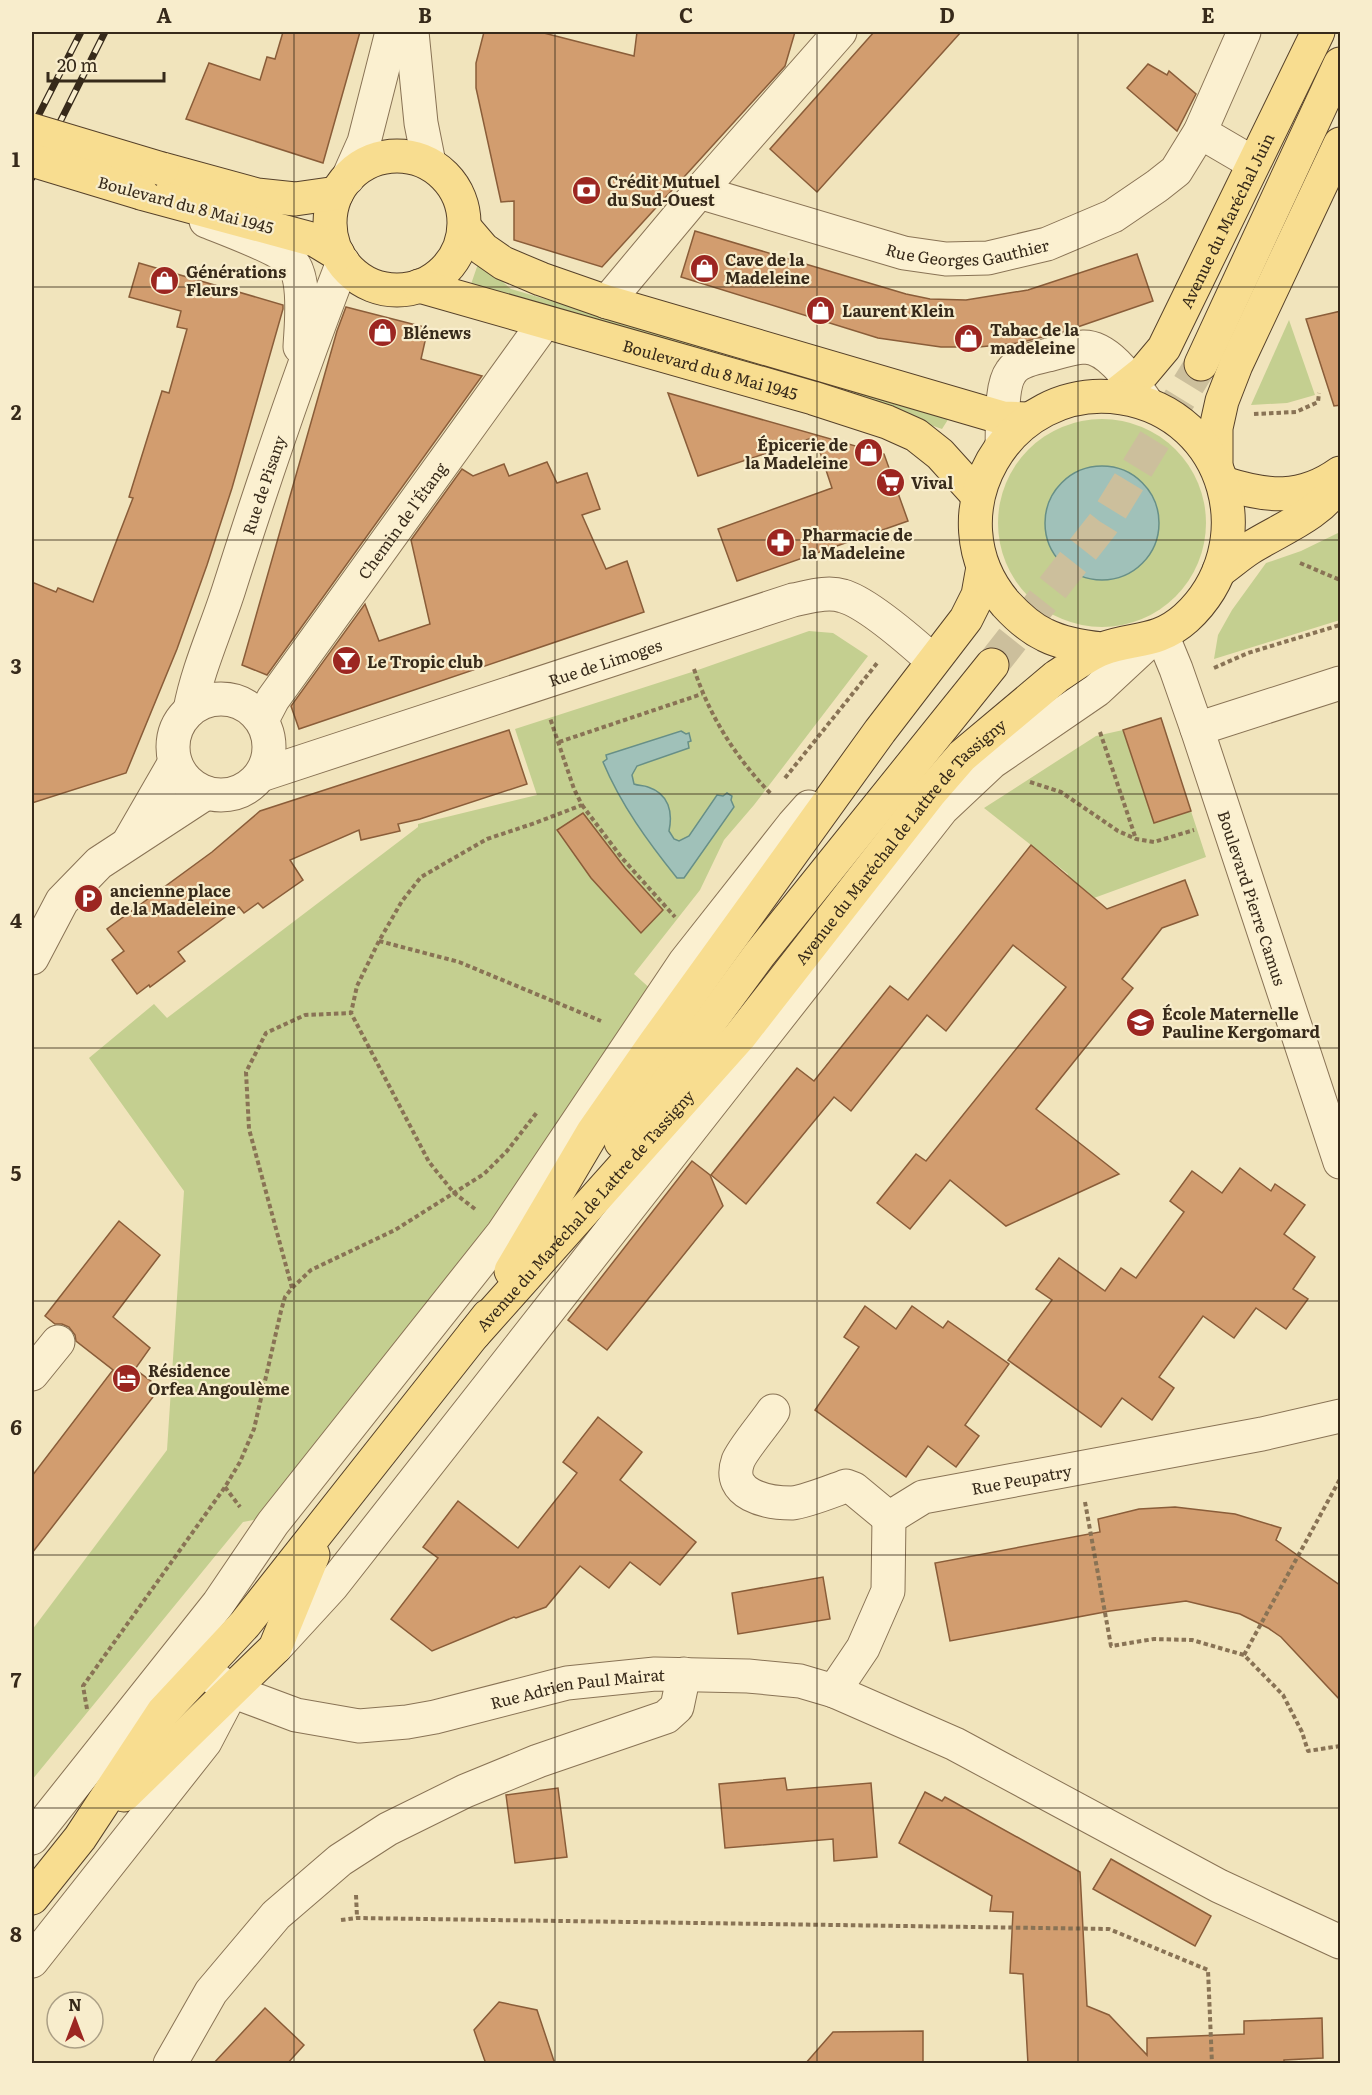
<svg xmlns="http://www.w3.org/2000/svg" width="1372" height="2095" font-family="Literata,serif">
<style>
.green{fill:#c4cf90}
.water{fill:#a0c1b9;stroke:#678f87;stroke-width:1.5}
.building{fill:#d29d6f;stroke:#8a5d39;stroke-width:1.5}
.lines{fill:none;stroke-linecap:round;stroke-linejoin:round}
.major-tunnel{stroke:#ccbf9c;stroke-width:33;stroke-dasharray:33 16;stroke-linecap:butt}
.minor-casing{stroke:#897355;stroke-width:35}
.major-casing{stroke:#56412a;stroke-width:35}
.path{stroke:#897355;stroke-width:4;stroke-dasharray:4.5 3;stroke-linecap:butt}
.minor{stroke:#fbf0d0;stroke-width:33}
.major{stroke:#f8dd90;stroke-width:33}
.rail-casing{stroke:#372a1a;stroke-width:7}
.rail{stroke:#f8edcc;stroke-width:4.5;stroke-dasharray:14;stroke-linecap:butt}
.major-bridge-casing{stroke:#56412a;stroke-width:35;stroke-linecap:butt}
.major-bridge{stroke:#f8dd90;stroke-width:33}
.grid{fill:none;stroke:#372a1a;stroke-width:1.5;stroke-opacity:0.55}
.labels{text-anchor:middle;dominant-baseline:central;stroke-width:4.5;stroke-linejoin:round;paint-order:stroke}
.poi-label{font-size:16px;font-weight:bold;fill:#372a1a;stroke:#f8edcc;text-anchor:start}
.street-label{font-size:16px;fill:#372a1a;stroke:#f8edcc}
.neatline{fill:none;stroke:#372a1a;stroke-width:2}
.grid-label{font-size:20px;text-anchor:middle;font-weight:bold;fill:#372a1a}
</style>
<rect width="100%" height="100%" fill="#f1e4bc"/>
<!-- green -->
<g class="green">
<polygon points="479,261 511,289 949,418 942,429 817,386 469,290"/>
<polygon points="1289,320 1315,395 1287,403 1251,405"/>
<circle cx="1102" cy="523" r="104"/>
<polygon points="1340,532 1340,620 1214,659 1218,635 1232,610 1266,563 1301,551"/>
<polygon points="809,631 833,633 868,656 754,805 724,840 700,890 634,974 653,991 427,1313 264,1518 243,1522 32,1780 32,1630 167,1450 184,1191 89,1058 154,1004 167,1018 418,827 418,824 537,795 515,729 695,671"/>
<polygon points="1123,730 1154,822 1191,811 1206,857 1094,898 1067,876 1068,874 984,808 1096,736"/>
</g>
<!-- water -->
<g class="water">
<circle cx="1102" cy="523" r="57"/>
<path d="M681,731L686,734L689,733L691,741L688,742L689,748L637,766L632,775L634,784C639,786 643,785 648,787C669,794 673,812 669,831L674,839L679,841L689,836L717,795L723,796L727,793L732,796L731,800L734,807L684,878H677C648,842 621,805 603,762L607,759L606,755Z"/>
</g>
<!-- building -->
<g class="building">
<polygon points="283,32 360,32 323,163 186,119 209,63 260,80 267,57 275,59"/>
<polygon points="484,32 540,32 634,56 637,32 795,32 785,66 602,267 514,240 514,201 501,202 476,88 476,63"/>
<polygon points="874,32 961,32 817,192 770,149"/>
<polygon points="1148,64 1167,75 1169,71 1196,94 1177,131 1127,88"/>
<polygon points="695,231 906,294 930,299 966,300 1028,290 1137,254 1153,301 1066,331 1019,343 979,347 941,347 878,338 681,277"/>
<polygon points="139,263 283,305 283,309 232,488 207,565 177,649 126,773 32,803 32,582 56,592 58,588 93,602 133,498 129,497 162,391 169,393 187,329 177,327 181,311 129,297"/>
<polygon points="346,307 428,328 421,359 482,376 267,675 242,665 337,331"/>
<polygon points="1341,311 1341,405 1334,406 1306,319"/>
<polygon points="668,393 884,454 908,521 737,581 718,529 832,488 815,437 698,476"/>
<polygon points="547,462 557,483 587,473 600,509 582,515 606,569 627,561 644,612 299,729 291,706 365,604 379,641 430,624 411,540 462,469 473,476 504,464 509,476"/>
<polygon points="1161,718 1191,811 1154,823 1123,730"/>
<polygon points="509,730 527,784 420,819 398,824 400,831 361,840 359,830 290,860 303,880 263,908 258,903 244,913 239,907 178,952 185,961 150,987 149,985 137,994 112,960 124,951 107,929 212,852 260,811"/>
<polygon points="583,813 625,868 663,910 641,933 591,878 557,830"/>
<polygon points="1031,845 1107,909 1185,880 1198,915 1162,928 1122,979 1133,988 1036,1109 1119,1174 1006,1226 950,1180 910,1229 877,1203 916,1154 926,1161 1066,987 1013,945 946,1031 927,1015 851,1111 834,1097 746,1204 711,1175 797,1068 814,1081 890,986 908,1000"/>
<polygon points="692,1161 710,1175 723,1206 607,1350 568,1320"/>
<polygon points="1240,1168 1271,1191 1275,1184 1305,1205 1284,1234 1315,1257 1293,1289 1308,1299 1286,1329 1256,1308 1234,1338 1203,1316 1159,1377 1174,1388 1152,1420 1122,1398 1101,1427 1008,1360 1052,1300 1036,1289 1059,1258 1105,1291 1121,1268 1136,1278 1184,1212 1170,1201 1192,1171 1222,1193"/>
<polygon points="119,1221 160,1255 113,1317 150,1348 135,1369 160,1388 32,1553 32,1476 113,1370 76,1341 75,1335 69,1327 62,1324 55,1324 45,1316"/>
<polygon points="865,1306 896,1329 912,1306 943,1328 948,1321 1009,1364 965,1425 979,1436 956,1467 928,1446 906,1477 815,1410 859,1347 844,1337"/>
<polygon points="598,1417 642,1452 620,1480 696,1542 660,1585 630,1562 609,1588 580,1566 546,1607 516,1618 514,1617 432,1651 391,1619 438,1558 423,1547 458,1501 518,1548 577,1473 563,1462"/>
<polygon points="1175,1507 1235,1514 1281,1528 1276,1540 1341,1586 1341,1701 1281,1637 1268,1628 1240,1614 1186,1601 1110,1611 950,1641 935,1563 1100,1532 1098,1519 1139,1509"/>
<polygon points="823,1577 830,1619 738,1634 732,1593"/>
<polygon points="785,1778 787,1790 871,1783 877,1857 834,1861 833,1839 725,1848 719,1784"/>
<polygon points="558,1788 567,1857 515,1863 506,1795"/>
<polygon points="925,1792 942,1801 945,1797 1080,1872 1087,2006 1109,2015 1147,2055 1147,2038 1244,2034 1244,2021 1322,2018 1323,2058 1284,2060 1284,2064 1028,2064 1023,1974 1010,1973 1013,1912 990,1911 992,1896 899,1843"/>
<polygon points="1111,1859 1211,1916 1195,1946 1093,1889"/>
<polygon points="499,2002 537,2010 555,2064 486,2064 474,2030"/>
<polygon points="265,2008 304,2045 287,2064 213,2064"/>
<polygon points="923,2031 923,2064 805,2064 833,2032"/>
</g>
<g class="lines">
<!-- major-tunnel -->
<polyline class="major-tunnel" points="992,665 1103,524 1201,364"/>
<defs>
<g id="minor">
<polyline points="412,32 421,123 429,163"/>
<polyline points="1200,132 1253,163"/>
<polyline points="348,178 364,142 392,32"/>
<path id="s1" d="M699,192L904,253L946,259L988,258L1047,244L1113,216L1157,186L1176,171L1200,132L1244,32"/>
<path d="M206,221C226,229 278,248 291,261C307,278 301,325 300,347"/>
<polyline points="607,302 699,192 840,32"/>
<path d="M1002,444C1003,426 1000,387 1011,372C1018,361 1035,358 1048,355C1059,352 1071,348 1084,347C1110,347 1133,384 1147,403"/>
<path id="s2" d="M1162,635L1176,669L1197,729L1340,1162"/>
<circle cx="221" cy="747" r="48"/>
<path id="s3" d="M190,710C198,668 216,630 229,589C264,479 301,370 343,262"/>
<path id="s4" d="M262,720L273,699L544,323"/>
<polyline points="1197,729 1340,683"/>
<path id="s5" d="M261,775L793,600C809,597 827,591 843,596C868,603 913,643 933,661"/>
<polyline points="130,840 175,762"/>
<polyline points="32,958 62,901 99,863 206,793"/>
<polyline points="32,1374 58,1342"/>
<path d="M773,1411C765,1423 742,1450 738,1461C726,1495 767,1503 792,1503C805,1502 832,1491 846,1486L854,1489L889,1518"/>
<path id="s6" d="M889,1518L923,1497L1262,1434L1340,1416"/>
<polyline points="276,1647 332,1586 942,809 992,762 1097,690 1153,638"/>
<path id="s7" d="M210,1675L232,1691L296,1715L359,1726L407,1722L435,1717L567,1683L655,1674L748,1676L800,1681L834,1691L955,1744L1219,1886L1340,1942"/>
<polyline points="834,1691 863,1648 888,1591 889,1518"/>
<polyline points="32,1838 218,1604 273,1523 503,1233 685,962 793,825 809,807"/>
<polyline points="32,1961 205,1742 228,1698"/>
<polyline points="170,2064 211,1992 276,1915 340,1860 388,1829 465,1791 538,1761 666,1717 677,1707 684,1674"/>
</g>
<g id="major">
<circle cx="397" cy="223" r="67"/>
<polyline points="162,169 257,195 295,199 337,193"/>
<polyline points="141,193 315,240 338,254"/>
<polyline points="465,228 483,249 503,263 541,279 607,302 1003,418 1027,419"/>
<path id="s8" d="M419,286L813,398L887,422L916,435L940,454L978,496"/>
<polyline points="1201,364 1340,64"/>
<path id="s9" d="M1114,396L1143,373L1164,348L1318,32"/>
<polyline points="1216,466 1216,428 1222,401 1236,365 1340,144"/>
<path d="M1223,483C1267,497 1301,501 1340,473"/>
<path d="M1219,571C1229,564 1239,555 1250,548C1282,528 1318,516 1340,483"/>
<polyline points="621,1142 759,955 992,665"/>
<polyline points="511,1271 593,1132 655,1043 880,731 966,619 978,595 983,567"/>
<path id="s10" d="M474,1334L740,1036L929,794L962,756L1056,677C1070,668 1086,655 1102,649C1134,637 1157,644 1186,618C1264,546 1229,415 1122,398C1008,380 929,515 1006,604C1017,616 1030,628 1045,635C1063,644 1082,647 1102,649"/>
<polyline points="124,1795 275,1648 313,1555"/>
<polyline points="32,1898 80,1838 163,1712 245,1624 488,1316"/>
</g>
</defs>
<!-- minor casing -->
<use href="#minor" class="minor-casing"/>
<!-- major casing -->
<use href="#major" class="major-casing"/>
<!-- path -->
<g class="path">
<polyline points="1254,414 1296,412 1318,402 1319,393"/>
<polyline points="1300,563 1340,580"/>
<polyline points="1214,668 1248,653 1340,625"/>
<path d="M694,669C710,717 736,758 771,794"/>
<polyline points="1100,732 1136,839"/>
<polyline points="559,742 702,694"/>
<polyline points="785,778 878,662"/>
<polyline points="1030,782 1061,792 1118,831 1136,839 1154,842 1194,830"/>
<polyline points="582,805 622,858 675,917"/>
<polyline points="379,941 459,962 601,1021"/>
<polyline points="475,1209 454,1193 429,1162 351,1013 357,986 379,941 402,901 421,877 487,839 535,823 582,805 574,789 550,718"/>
<polyline points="292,1288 249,1129 246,1072 266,1033 305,1015 351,1013"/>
<polyline points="225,1487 240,1507"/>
<polyline points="1085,1502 1111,1646 1154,1639 1192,1640 1244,1655 1283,1695 1302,1732 1308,1751 1340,1746"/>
<polyline points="1244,1655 1340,1479"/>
<polyline points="87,1709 83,1686 225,1487 240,1462 254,1429 281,1311 285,1297 292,1288 311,1270 395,1230 484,1174 507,1151 538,1111"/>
<polyline points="356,1895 357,1917"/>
<polyline points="341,1920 357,1918 1109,1929 1208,1970 1212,2064"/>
</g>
<!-- minor -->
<use href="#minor" class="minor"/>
<!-- major -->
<use href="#major" class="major"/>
<defs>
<g id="rail">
<polyline points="32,128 81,32"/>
<polyline points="32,178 105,32"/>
</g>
</defs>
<!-- rail casing -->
<use href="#rail" class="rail-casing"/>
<!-- rail -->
<use href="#rail" class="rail"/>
<defs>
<g id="major-bridge">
<polyline points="32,130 162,169"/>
<polyline points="32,160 141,193"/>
</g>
</defs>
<!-- major-bridge casing -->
<use href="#major-bridge" class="major-bridge-casing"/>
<!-- major-bridge -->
<use href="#major-bridge" class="major-bridge"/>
</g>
<!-- grid -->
<path class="grid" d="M294,32V2064M555,32V2064M817,32V2064M1078,32V2064M32,287H1340M32,540H1340M32,794H1340M32,1048H1340M32,1301H1340M32,1555H1340M32,1808H1340"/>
<!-- icons -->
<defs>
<symbol id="bank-disc" viewBox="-11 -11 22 22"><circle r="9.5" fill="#9c2621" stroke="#f8edcc"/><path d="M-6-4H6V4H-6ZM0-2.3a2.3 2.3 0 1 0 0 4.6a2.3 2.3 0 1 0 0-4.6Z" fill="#fff"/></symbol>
<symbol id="shop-disc" viewBox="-11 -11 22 22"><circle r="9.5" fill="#9c2621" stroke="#f8edcc"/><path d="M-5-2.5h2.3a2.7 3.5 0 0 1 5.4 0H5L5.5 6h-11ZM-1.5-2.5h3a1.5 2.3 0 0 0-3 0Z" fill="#fff"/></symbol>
<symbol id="supermarket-disc" viewBox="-11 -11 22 22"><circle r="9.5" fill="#9c2621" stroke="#f8edcc"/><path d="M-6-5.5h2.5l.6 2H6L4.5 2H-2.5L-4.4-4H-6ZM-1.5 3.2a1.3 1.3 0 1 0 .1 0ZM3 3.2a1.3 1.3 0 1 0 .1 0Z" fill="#fff"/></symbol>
<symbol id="pharmacy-disc" viewBox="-11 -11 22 22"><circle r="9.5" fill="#9c2621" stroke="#f8edcc"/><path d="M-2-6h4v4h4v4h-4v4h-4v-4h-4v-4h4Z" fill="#fff"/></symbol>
<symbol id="bar-disc" viewBox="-11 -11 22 22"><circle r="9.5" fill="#9c2621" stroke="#f8edcc"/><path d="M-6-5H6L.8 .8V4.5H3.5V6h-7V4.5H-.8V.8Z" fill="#fff"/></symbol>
<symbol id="parking-disc" viewBox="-11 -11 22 22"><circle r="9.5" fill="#9c2621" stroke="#f8edcc"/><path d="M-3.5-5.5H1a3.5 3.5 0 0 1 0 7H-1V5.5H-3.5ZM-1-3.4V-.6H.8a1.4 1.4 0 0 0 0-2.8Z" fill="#fff"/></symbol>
<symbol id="school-disc" viewBox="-11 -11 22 22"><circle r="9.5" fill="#9c2621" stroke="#f8edcc"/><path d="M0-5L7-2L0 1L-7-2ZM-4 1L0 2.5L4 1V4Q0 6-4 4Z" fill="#fff"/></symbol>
<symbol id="hotel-disc" viewBox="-11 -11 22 22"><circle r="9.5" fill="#9c2621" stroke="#f8edcc"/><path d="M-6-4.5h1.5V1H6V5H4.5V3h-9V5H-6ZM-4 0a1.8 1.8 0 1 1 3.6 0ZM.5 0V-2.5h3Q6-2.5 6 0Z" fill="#fff"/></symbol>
</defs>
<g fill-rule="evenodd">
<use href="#bank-disc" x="570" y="174" width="33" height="33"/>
<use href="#shop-disc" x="688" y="252" width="33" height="33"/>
<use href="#shop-disc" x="148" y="264" width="33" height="33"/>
<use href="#shop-disc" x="804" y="294" width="33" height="33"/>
<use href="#shop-disc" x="366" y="316" width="33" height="33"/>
<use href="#shop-disc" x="952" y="322" width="33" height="33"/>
<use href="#shop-disc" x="852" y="436" width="33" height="33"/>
<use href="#supermarket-disc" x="874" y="466" width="33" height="33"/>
<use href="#pharmacy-disc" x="764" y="526" width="33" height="33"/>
<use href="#bar-disc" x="330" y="644" width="33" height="33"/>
<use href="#parking-disc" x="72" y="882" width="33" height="33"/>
<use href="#school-disc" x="1124" y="1006" width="33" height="33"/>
<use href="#hotel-disc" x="110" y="1362" width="33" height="33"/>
</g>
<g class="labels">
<!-- poi labels -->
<g class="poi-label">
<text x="607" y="181">Crédit Mutuel<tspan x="607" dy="18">du Sud-Ouest</tspan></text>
<text x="725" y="259">Cave de la<tspan x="725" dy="18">Madeleine</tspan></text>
<text x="186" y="271">Générations<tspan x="186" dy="18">Fleurs</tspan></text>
<text x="842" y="310">Laurent Klein</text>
<text x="990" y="329">Tabac de la<tspan x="990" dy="18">madeleine</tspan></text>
<text x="403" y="332">Blénews</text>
<text x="848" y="444" text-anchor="end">Épicerie de<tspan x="848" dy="18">la Madeleine</tspan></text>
<text x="911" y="482">Vival</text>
<text x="802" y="534">Pharmacie de<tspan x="802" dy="18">la Madeleine</tspan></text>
<text x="367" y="661">Le Tropic club</text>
<text x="110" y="890">ancienne place<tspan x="110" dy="18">de la Madeleine</tspan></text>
<text x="1162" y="1013">École Maternelle<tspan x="1162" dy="18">Pauline Kergomard</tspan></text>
<text x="148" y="1370">Résidence<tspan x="148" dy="18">Orfea Angoulème</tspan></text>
</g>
<!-- street labels -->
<g class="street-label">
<text transform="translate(186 204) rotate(15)">Boulevard du 8 Mai 1945</text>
<text stroke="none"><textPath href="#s9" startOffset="212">Avenue du Maréchal Juin</textPath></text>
<text stroke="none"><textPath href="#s1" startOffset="278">Rue Georges Gauthier</textPath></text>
<text stroke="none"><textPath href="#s8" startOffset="303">Boulevard du 8 Mai 1945</textPath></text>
<text stroke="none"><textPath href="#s3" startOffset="237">Rue de Pisany</textPath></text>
<text stroke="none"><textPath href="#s4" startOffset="244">Chemin de l'Étang</textPath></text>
<text stroke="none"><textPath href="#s5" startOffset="362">Rue de Limoges</textPath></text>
<text stroke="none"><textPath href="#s10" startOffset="652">Avenue du Maréchal de Lattre de Tassigny</textPath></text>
<text stroke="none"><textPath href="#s2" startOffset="278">Boulevard Pierre Camus</textPath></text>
<text stroke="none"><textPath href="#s10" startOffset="166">Avenue du Maréchal de Lattre de Tassigny</textPath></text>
<text stroke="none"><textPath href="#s6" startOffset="140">Rue Peupatry</textPath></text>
<text stroke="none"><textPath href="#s7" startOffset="382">Rue Adrien Paul Mairat</textPath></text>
</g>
</g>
<!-- border -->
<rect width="1372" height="2095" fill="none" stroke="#f8edcc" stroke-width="66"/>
<!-- north arrow -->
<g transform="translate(75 2020)"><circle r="28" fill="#f8edcc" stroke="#ab9f85" stroke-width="1.5"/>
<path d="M0-4.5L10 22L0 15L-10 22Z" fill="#9c2621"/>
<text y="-9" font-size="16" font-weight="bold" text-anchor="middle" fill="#372a1a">N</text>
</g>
<!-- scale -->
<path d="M48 72v9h116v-9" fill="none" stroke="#372a1a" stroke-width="3"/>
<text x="57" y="72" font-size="18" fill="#372a1a" stroke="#f8edcc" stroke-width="4.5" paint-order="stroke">20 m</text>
<rect x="33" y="33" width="1306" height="2029" class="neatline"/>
<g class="grid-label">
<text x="164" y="23">A</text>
<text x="425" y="23">B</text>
<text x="686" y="23">C</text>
<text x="947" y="23">D</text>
<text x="1208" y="23">E</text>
<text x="16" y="167">1</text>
<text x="16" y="420">2</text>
<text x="16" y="674">3</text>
<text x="16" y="928">4</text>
<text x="16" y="1181">5</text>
<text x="16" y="1435">6</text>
<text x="16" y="1688">7</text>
<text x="16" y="1942">8</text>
</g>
</svg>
